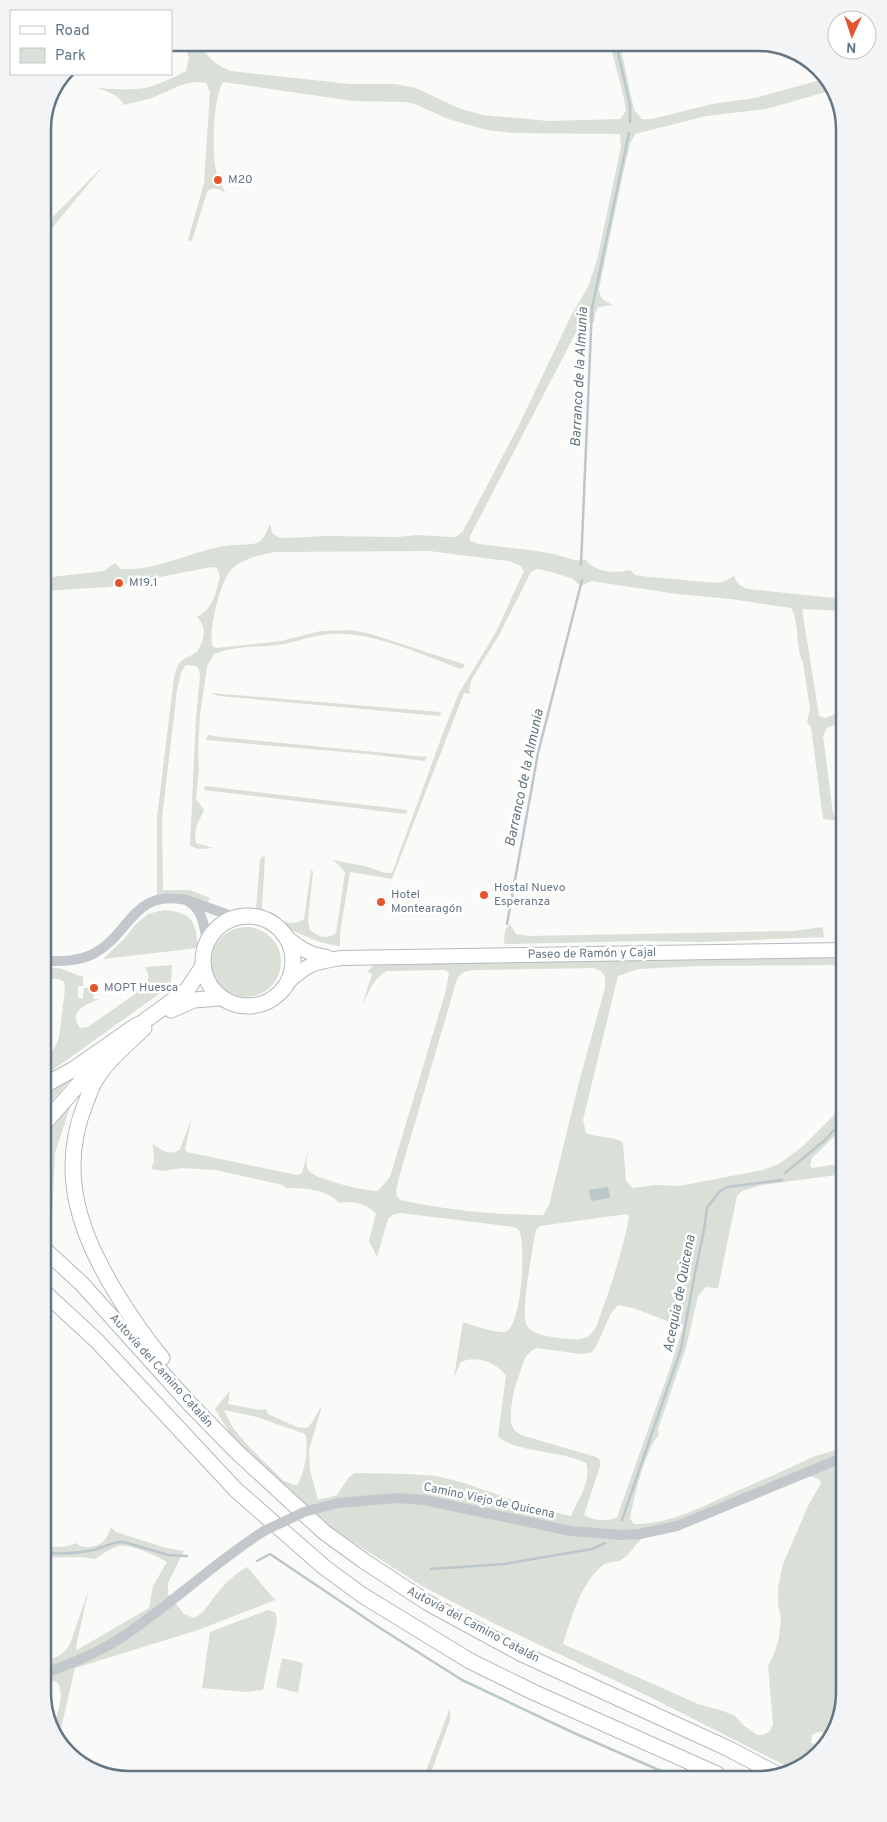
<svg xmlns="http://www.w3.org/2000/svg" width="887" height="1822" font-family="Overpass,sans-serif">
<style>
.green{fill:#dadfd7;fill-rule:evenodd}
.water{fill:#bbc7cb}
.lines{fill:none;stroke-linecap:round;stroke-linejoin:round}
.stream{stroke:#bbc7cb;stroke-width:2.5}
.major-casing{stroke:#b5babe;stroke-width:16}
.highway-casing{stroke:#b4b9bd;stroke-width:17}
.minor{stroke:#c3c8cc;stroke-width:10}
.major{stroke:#fff;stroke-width:14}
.highway{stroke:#fff;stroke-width:15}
.minor-bridge{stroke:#c3c8cc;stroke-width:10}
.poi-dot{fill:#e4572e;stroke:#fff;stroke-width:2}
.labels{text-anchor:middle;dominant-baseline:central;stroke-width:5;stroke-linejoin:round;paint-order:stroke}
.poi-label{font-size:12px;fill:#657683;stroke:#fff;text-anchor:start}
.street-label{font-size:12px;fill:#657683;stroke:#fff}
.water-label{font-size:14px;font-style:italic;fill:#60757c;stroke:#fff}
.rim{fill:none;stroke:#657683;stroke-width:2.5}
</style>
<rect width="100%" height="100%" fill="#fafaf8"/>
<!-- green -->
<g class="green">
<path d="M610,44H620L634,110L642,119H652L712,104L755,98L824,79L833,90L766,109L706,116L635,134L630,144L622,178L599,289C600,299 604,301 613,305L598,307L595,314L594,322L582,321L470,536V541L479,544L530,550L554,554L574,560H586C595,572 615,574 630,570L635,575L649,577L717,583L725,581L734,576C737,584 740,586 748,589L844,599V611L802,609L819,716L825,718L844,711V721L827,728L823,736L833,813L838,821L823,819L811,727L807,722L810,708L803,663C795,645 800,624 791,608L731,599L677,594L591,581L583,585L578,584L573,579L551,572L538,569L531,572L499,635L472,679L469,690L471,694L464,693L392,879L350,872L340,933V946C307,943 281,921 250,913L256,908L260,860L262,856L265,857L262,908C273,918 291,929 304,919L311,870L313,871L308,921L310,930C318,937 327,940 336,933L345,873L341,867L333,860L365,866L385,873H392L446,725L459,693L496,632L524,571C521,564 514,563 508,561L429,551L275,552C260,555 244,558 232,569C221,578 207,634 213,647L217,648L281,641L321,631L352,630L371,634L463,664L465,666L461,669C422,655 373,631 331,634C313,635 296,642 279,645C258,647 233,646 214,654L207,667L200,715L198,752L199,769L196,799L204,810C199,821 193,830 196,843L213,848L199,849L190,846L196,717L200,676L199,669L196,666L186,665L182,670L177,690L162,818L163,890H190L210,898L208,902L176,893L157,895V817L174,678C180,657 180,662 197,652C204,640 208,628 197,617C214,608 215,594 220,577L217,568L211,567L109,587L43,591V578L104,571L115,563L121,569C155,571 186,554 219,547C227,545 253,545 257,543C264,540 267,530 270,524L272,533L278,537L285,538L327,536L397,537L417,535L450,537H456L463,531L517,429L571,316L588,287L597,260L621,147L620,134L513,133L487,130L448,119L415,104L406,102L353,101L223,82C213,99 211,156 217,174C219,180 222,186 225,192C217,189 213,186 207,192L192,241L188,240L204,183L210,92L206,83C188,78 169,91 152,98C143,101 134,102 124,105C119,94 108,92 97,88C114,89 133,91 149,87C162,83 175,77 186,71L189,58L185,48H202C210,60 218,66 231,71L350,84H395L416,88L458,108L483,115L549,121L620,119L626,111L624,98Z"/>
<polygon points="105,164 52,228 43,233 43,223 52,218"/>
<polygon points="211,693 440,712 441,714 440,716 219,696"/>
<polygon points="208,735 221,737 427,757 425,761 368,754 206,740"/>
<polygon points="205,786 408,810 406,814 204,790"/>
<path d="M163,910C192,912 196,921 198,948L103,959L124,939L135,925L148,914Z"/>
<polygon points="510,924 516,934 529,936 794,931 823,927 824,937 701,942 644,941 504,944 505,930"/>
<circle cx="246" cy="962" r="35"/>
<path d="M844,957V965L699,966L638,969L618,976L583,1120L586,1133C598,1138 611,1136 623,1142L626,1181L633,1188L655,1185L679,1186L763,1170L779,1164L802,1147L844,1105V1127L812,1158L810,1165L812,1168L844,1163V1174L762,1185L742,1191L737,1196L718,1288L706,1287L698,1296L686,1348L658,1429L659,1435C646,1447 633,1500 630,1519L634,1524C669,1525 706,1505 737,1491C763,1480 789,1468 815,1456L833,1451L844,1446V1693L832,1733L818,1732L812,1735L811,1742L819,1750L794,1770L650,1697L493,1623L422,1586L339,1533L303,1505L243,1454L215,1409L230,1391L228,1404L260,1410L266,1409L268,1414L297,1427L307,1428C314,1422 316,1413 322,1406L309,1450L310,1470L318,1500L337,1495L349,1477L355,1473L408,1474L436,1476L464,1483L539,1509L571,1516C578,1500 592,1480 586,1463C562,1450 515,1453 498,1436L506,1376C497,1362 475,1355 461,1362L454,1377L463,1322C472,1325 499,1335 507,1331C522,1322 526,1245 519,1230L514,1227L401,1213L394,1214L388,1219L377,1257L369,1241L376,1214C367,1203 351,1200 339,1203C328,1189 303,1188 286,1188L283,1185L216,1170L182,1168L163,1171L151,1169L154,1161L153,1146L149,1142C159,1148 170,1158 180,1149L192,1117L185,1149L187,1152L297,1175L302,1173L309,1147C308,1154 304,1165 309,1171C315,1179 368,1192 378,1191L390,1177L446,990L449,973L445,970L387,971C373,978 367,995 361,1009L372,974L367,972L373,966L380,963L702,958ZM594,968C605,972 606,976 605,988L579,1082L549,1205L543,1215C495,1215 447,1210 400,1200L397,1197L396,1190L400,1174L457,979C463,970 469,970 479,970ZM627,1214L629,1217L628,1223C621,1253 613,1282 602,1310C599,1319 597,1328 591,1334C583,1342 568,1339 558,1338C548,1336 533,1335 527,1326C520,1314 532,1255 534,1239L536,1230L540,1226ZM618,1305L633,1308L683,1327L670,1368L617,1517C607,1522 594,1521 584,1515L600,1466V1460L596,1457L521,1435L514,1430L511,1423V1409L514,1390L525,1358L530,1352L536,1348L581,1354L591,1353L597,1345L611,1313ZM224,1410L257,1417L305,1434C310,1444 304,1474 298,1484L294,1485L284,1481L251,1449L233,1428ZM805,1476L813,1477L819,1479L821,1483L808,1506L783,1564L778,1588V1604L781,1619L779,1638L774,1654L768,1666L773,1725L769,1732L763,1735H757L743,1725L735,1716L723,1711L698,1704L563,1644C571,1619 581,1582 603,1565C608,1561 615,1563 621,1560C630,1555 635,1544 643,1538Z"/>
<path d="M172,965L171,981L166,989L43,1077V1062L55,1047L59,1038L65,989L64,982L59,979H43V969L59,968L83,977V986H78V998H83L84,988H95L93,999H99C87,1005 67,1010 80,1028L88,1027L145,987C150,979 149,975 145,967Z"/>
<polygon points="72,1078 43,1111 43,1094 50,1091"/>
<polygon points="70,1107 55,1153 52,1219 43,1222 43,1135"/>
<path d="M111,1527L116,1532L166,1548L184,1551L168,1583V1594L184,1614L194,1618C205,1613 211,1600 219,1591C227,1582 236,1573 247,1567L275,1600L198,1630L75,1668L59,1737L53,1730C56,1717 66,1694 57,1682L51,1681L43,1684V1662C54,1658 64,1656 70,1644L89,1589L76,1646L77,1650L149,1608L153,1586L167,1562C156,1556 132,1544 119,1546C110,1548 103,1554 95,1559L81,1557L43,1558V1547C54,1547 66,1548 76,1543C82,1550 96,1547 103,1542C107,1538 109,1532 111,1527Z"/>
<polygon points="268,1610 275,1612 277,1621 263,1690 246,1692 202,1688 210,1632"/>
<polygon points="282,1658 303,1663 298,1693 276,1687"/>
<polygon points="450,1708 450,1720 430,1776 424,1776"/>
</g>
<!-- water -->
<polygon class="water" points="608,1187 610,1198 591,1201 589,1190"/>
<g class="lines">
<!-- stream -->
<g class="stream">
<polyline points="616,44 630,105 630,122"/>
<polyline points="581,565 592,308 629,133"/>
<polyline points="507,924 538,753 582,580"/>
<polyline points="785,1173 824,1141 844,1119"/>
<polyline points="622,1520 681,1349 694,1278 704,1230 707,1208 719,1192 727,1187 782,1180"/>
<path d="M43,1553C61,1554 79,1554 97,1549C107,1546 114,1541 124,1542L168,1555L187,1556"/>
<polyline points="257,1561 270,1554 380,1628 462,1680 574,1733 668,1774"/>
<polyline points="431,1569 504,1564 592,1549 605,1543"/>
</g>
<defs>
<g id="major">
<path d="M283,934C297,946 308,955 327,957"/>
<path d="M288,982C309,963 313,963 341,958L844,950"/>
</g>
<g id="highway">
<circle cx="248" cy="961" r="45"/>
<polyline points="171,1010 194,1000 219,998"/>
<path d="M144,1028C127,1045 107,1060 95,1081C91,1087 89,1095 86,1102C57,1172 80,1235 118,1296C131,1317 145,1338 162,1358"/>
<polyline points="131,1031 187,990 203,966"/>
<polyline points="43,1086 74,1069 137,1025"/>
<polyline points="43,1125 98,1062"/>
<polyline points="43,1248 82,1284 190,1404 237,1452 324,1532 364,1561 428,1603 522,1654 727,1748 775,1773"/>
<polyline points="43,1291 97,1341 236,1490 324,1567 362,1595 470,1661 533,1692 717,1774"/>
</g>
</defs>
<!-- major casing -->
<use href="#major" class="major-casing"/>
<!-- highway casing -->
<use href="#highway" class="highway-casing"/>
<!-- minor -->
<g class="minor">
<path d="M189,902C203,910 204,927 207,941"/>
<path d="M43,961C61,961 78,962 95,953C131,933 132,889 187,900L237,918"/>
<polyline points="338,1503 396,1498 424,1500 571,1531 622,1535 640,1534 677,1526 844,1457"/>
<path d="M43,1674C68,1665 93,1655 116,1641C168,1608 212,1564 264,1531"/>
</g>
<!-- major -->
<use href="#major" class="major"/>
<!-- highway -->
<use href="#highway" class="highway"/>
<!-- minor-bridge -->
<polyline class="minor-bridge" points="264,1531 304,1512 338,1503"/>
</g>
<!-- markers -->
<g class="poi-dot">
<circle cx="218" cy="180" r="5"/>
<circle cx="119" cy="583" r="5"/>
<circle cx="484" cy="895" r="5"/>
<circle cx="381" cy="902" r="5"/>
<circle cx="94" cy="988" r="5"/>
</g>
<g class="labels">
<!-- poi labels -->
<g class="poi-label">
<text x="228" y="180">M20</text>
<text x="129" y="583">M19.1</text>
<text x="494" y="888">Hostal Nuevo<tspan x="494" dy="14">Esperanza</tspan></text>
<text x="391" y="895">Hotel<tspan x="391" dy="14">Montearagón</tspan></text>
<text x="104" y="988">MOPT Huesca</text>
</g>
<!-- street labels -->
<g class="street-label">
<text transform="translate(592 954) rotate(-1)">Paseo de Ramón y Cajal</text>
<text transform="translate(161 1371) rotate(48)">Autovía del Camino Catalán</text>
<text transform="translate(489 1501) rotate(12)">Camino Viejo de Quicena</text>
<text transform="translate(473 1625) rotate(28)">Autovía del Camino Catalán</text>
</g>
<!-- water labels -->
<g class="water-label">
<text transform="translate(580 377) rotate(-87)">Barranco de la Almunia</text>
<text transform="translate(525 778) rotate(-78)">Barranco de la Almunia</text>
<text transform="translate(680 1294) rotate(-79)">Acequia de Quicena</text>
</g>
</g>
<!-- crop -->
<path d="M0 0H887V1822H0ZM129 51H758A78 78 0 0 1 836 129V1693A78 78 0 0 1 758 1771H129A78 78 0 0 1 51 1693V129A78 78 0 0 1 129 51Z" fill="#f3f4f5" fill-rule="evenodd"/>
<path class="rim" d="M129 51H758A78 78 0 0 1 836 129V1693A78 78 0 0 1 758 1771H129A78 78 0 0 1 51 1693V129A78 78 0 0 1 129 51Z"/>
<!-- legend -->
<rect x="10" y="10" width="162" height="65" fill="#ffffff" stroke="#c1c8cd"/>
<rect x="20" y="26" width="25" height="8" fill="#ffffff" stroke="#c1c8cd"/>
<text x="55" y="35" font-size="15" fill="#657683">Road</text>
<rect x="20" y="48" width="25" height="15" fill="#dadfd7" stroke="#c1c8cd"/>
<text x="55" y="60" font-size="15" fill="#657683">Park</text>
<!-- north arrow -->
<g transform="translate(852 35) rotate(183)"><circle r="24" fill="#ffffff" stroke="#c1c8cd"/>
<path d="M0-4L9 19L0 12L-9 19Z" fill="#e4572e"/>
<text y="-8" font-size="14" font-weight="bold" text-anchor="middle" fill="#657683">N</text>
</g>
</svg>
